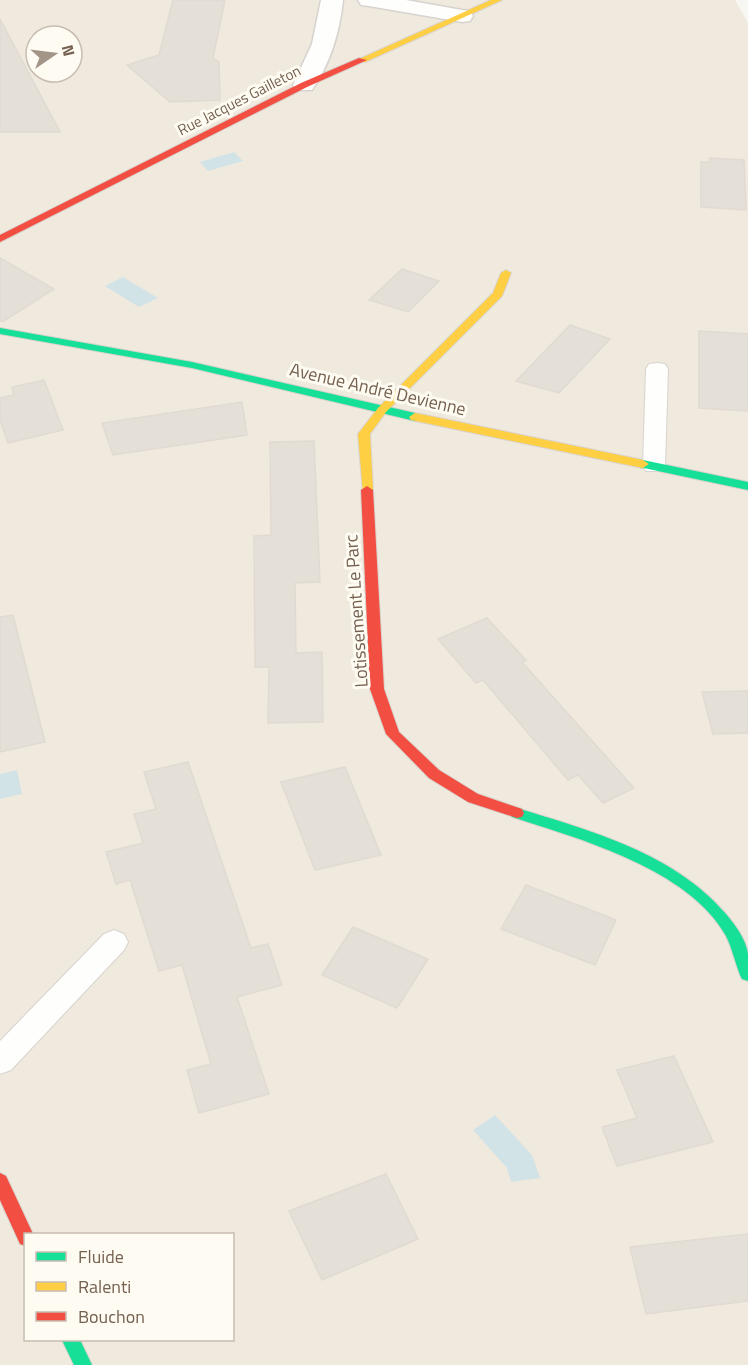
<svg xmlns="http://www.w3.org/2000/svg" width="748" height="1365" font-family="'Titillium Web',sans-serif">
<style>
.residential{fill:#f0e9de;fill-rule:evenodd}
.water{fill:#d2e3e8}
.building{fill:#e4dfd7;stroke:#e1dad2;stroke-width:1.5}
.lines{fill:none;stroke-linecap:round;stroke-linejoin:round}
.lane-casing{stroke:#d7d3ce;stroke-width:2}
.street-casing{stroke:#d7d3ce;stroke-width:3}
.fast-casing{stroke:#d8d3cd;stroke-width:2}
.slow-casing{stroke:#d8d3cd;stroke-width:2}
.jam-casing{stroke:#d8d3cd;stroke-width:2}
.lane{fill:#fefefd;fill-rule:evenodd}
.street{fill:#fefefd;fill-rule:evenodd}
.fast{fill:#16e098;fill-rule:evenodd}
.slow{fill:#ffcf43;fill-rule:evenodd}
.jam{fill:#f24e42;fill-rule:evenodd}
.labels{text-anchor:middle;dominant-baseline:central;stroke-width:6;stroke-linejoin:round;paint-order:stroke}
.far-street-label{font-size:15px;fill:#756150;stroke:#fefbf2}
.street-label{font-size:18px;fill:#756150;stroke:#fefbf2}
</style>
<rect width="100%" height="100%" fill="#f8f6f0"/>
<!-- residential -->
<path class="residential" d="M0,0H735L748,23V1365H0ZM36,36H72V72H36ZM26,1234H232V1340H26Z"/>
<!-- water -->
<g class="water">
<polygon points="234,152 243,161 208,171 200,162"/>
<polygon points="123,277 158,298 139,307 105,286"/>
<polygon points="17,770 22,794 0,799 0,774"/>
<polygon points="495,1115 532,1155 540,1178 511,1182 507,1168 473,1130"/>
</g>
<!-- building -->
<g class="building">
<polygon points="173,0 225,0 213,58 219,62 220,100 170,102 127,65 159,55"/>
<polygon points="0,19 41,96 60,132 0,132"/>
<polygon points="710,158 744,160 746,210 701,207 701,162 710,162"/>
<polygon points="0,258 54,289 4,321 0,321"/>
<polygon points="402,269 439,281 408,312 369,300"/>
<polygon points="570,325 610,339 559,393 516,381"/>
<polygon points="699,331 748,334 748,411 699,408"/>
<polygon points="44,380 63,430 8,443 0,420 0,398 14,395 12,387"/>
<polygon points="242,402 247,435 113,455 102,423"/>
<polygon points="314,441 320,582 295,583 296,653 322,652 323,722 268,723 269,667 255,667 254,536 271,535 270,442"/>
<polygon points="13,615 45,742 0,752 0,617"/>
<polygon points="487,618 526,660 522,662 634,788 603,803 578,775 568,780 483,680 476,683 438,639"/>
<polygon points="748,691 748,733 713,734 702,692"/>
<polygon points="188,762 251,948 268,944 282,985 237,997 269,1094 199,1113 187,1070 211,1064 182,965 159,971 130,880 116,884 106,852 143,843 134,814 156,809 144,772"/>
<polygon points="345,767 381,855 315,870 281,782"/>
<polygon points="526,885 616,920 595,965 501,929"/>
<polygon points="353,927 428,959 397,1008 322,975"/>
<polygon points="674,1056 713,1142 617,1166 602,1127 637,1118 617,1070"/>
<polygon points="386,1174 418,1239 322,1280 289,1211"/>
<polygon points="748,1234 748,1301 646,1314 630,1247"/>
</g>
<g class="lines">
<defs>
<g id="lane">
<polygon points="657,363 665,364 668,369 665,466 662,471 646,471 643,466 646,369 649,364"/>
<polygon points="114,930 124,934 128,942 124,950 11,1070 0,1074 0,1041 104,934"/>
</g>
<g id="street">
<path d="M321,0H343C340,31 330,64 312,90H296L293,85L312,44Z"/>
<polygon points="358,0 406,0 462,10 470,11 473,16 470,21 462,22 369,6 361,5"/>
</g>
<g id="fast">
<polygon points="0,328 192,362 415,413 421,417 415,421 192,368 0,334"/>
<polygon points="643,460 748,482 748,490 639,467 637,464 639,461"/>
<path d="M517,808C591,831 674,853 726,914C735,925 746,939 748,954C748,963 748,972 748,981L742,979L740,975C735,962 732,948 726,936C689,869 580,839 512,817L510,813L512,809Z"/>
<polygon points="62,1340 80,1340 92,1365 74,1365"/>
</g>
<g id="slow">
<polygon points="491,0 502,0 365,62 357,60"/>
<polygon points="506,270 511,273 502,296 386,412 370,434 373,490 367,494 363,493 358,434 378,408 493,293 501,273"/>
<polygon points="415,413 643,460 649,464 643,468 411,420 409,417"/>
</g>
<g id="jam">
<polygon points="359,58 367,60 307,87 0,242 0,235 301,83"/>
<polygon points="367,486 373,490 384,689 399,732 439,770 478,794 522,809 524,813 522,817 517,818 468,802 429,778 386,734 370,689 361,490"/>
<polygon points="0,1173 6,1176 33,1234 26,1234 26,1246 20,1244 0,1200"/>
</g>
</defs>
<!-- lane casing -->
<use href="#lane" class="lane-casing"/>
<!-- street casing -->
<use href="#street" class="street-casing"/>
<!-- fast casing -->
<use href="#fast" class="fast-casing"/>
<!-- slow casing -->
<use href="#slow" class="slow-casing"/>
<!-- jam casing -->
<use href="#jam" class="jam-casing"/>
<!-- lane -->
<use href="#lane" class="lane"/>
<!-- street -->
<use href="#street" class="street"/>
<!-- fast -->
<use href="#fast" class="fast"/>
<!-- slow -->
<use href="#slow" class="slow"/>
<!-- jam -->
<use href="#jam" class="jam"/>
</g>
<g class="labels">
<!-- far-street labels -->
<g class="far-street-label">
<text transform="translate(239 100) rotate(-27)">Rue Jacques Gailleton</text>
</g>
<!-- street labels -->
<g class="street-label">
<text transform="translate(378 389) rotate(13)">Avenue André Devienne</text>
<text transform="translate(356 611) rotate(-94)">Lotissement Le Parc</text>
</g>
</g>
<!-- legend -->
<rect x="24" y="1233" width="210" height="108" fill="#fefbf2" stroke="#c7bdb1" stroke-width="1.5"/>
<rect x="36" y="1252" width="30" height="9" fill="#16e098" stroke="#c7bdb1" stroke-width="1.5"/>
<text x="78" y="1263" font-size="18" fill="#756150">Fluide</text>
<rect x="36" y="1282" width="30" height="9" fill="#ffcf43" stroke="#c7bdb1" stroke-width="1.5"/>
<text x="78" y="1293" font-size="18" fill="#756150">Ralenti</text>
<rect x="36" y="1312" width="30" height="9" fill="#f24e42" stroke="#c7bdb1" stroke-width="1.5"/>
<text x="78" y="1323" font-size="18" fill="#756150">Bouchon</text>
<!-- north arrow -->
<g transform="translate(54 54) rotate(76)"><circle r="28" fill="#fefbf2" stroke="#c7bdb1" stroke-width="1.5"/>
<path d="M0-4.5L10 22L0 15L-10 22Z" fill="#a39588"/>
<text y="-9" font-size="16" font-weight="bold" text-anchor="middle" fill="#756150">N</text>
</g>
</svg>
